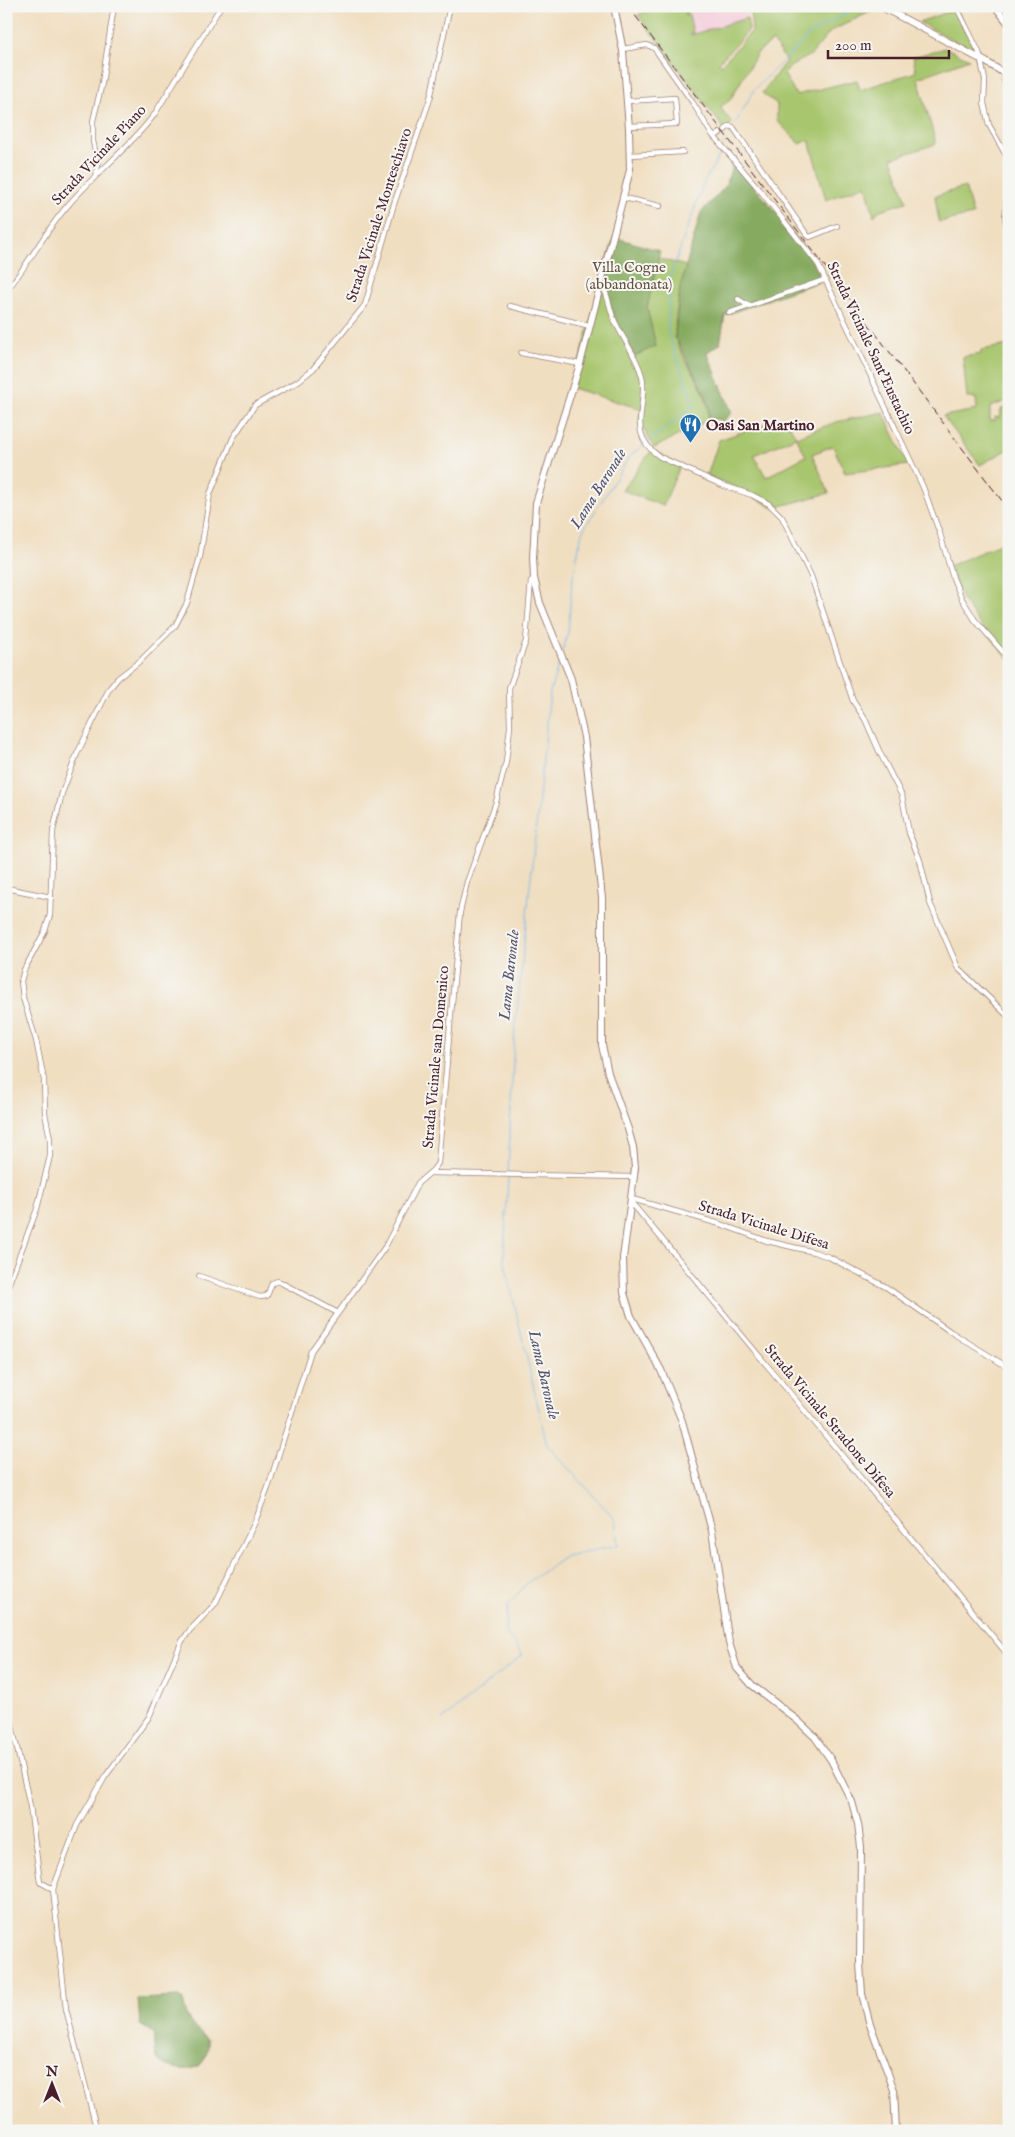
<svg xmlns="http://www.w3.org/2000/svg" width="1015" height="2137" font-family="'IM FELL English',serif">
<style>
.built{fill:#f4cfdc}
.green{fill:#a8c66e;stroke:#79724c;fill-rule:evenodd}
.forest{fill:#86ab61;stroke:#686546}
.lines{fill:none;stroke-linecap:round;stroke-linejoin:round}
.stream{stroke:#74b5e8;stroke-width:1}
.street-casing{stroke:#9d7e76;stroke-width:6}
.secondary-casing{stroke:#9d7e76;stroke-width:8}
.street{stroke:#fff;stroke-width:4.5}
.secondary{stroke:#fff;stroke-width:6}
.rail{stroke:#4a1f2b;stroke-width:1;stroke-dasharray:8 4;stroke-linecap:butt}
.labels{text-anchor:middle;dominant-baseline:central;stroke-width:4;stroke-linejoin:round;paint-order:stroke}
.street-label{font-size:15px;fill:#4a1f2b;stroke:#f6f6f2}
.park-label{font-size:15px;fill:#66513f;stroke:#f6f6f2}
.poi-label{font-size:15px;font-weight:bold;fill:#4a1f2b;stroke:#f6f6f2;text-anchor:start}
.water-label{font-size:16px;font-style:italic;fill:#59546d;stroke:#f6f6f2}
</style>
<rect width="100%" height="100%" fill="#f6f6f2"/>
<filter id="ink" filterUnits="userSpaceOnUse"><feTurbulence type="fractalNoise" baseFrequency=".02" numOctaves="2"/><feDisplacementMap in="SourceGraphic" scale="10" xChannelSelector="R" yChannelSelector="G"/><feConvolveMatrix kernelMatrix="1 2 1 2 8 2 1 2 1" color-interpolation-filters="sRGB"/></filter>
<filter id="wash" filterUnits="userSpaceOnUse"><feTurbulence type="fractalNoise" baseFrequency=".0096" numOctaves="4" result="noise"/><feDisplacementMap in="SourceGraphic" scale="20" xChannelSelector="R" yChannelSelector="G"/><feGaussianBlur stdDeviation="1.12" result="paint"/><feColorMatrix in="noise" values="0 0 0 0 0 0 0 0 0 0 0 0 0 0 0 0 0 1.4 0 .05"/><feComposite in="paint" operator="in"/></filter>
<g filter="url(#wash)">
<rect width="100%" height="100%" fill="#f0dec0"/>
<!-- built -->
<polygon class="built" points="684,6 746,6 747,18 690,35"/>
<!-- green -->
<g class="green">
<polygon points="655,6 684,6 686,16 684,6 687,6 693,33 690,33 691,35 747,18 749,30 719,62 721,65 752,31 750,6 867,6 874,10 831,31 812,54 790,67 784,74 796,95 857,80 860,90 916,72 913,57 946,48 969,59 918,78 936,144 892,158 907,202 880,210 874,216 866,185 826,200 809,140 800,144 777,121 777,104 762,93 786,61 773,41 758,52 730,100 720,107 732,123 725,130 638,15"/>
<polygon points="957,9 976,52 919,22"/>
<polygon points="999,76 1009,81 1009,109"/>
<polygon points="965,187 973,215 939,222 935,196"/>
<path d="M657,258L686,266C682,280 672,326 676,339C685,368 711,389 708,420L654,448L639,421L641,409L572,388L601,284L656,346L647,308Z"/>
<polygon points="1009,345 1009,400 990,407 990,420 995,421 995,417 1000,418 1001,409 1009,406 1009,449 980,465 943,416 977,410 976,398 967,398 963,357 981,354 981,350"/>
<path d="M883,412L908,465L845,473L833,446L812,454L829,493L773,508L743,490L707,476L719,440L785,417L796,437L836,422ZM796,437L806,456L766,477L754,455Z"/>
<polygon points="652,450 680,466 663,506 622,490"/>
<polygon points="1009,540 1009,659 978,622 962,599 949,566"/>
</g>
<!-- forest -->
<g class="forest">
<path d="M733,164C766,199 800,237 823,280L725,315L720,344L707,352L732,413L722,422L719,419L708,420L709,409L706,396L675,337L680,287L701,212L725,187Z"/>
<polygon points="614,237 660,251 647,308 656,346 635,356 616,322 601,284"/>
<path d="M179,1997L184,2000C183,2018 195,2030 208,2039C209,2047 206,2060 200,2065C191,2073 166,2069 158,2060C153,2053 156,2042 154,2033L140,2025L138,1999Z"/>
</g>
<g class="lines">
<!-- stream -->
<g class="stream">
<polyline points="735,124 754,90 811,33 859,6"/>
<polyline points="729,136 732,131"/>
<polyline points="724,145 726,141"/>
<polyline points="649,441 694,406 668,332 670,277 704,182 721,152"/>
<polyline points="562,652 568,632 572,582 582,532 630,456 645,444"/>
<polyline points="508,1173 514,1040 550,692 560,660"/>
<polyline points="442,1720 523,1655 505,1632 508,1605 527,1583 566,1556 618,1545 615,1519 547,1445 504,1259 508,1177"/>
</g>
</g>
</g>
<g filter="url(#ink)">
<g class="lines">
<defs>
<g id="street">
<polyline points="956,6 979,52 985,80 984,103 989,125 1007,157 1009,176 1005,218 1009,238"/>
<polyline points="623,49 647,45 654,48 693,103 711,133 759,189 818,264 923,487 940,534 953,578 962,599 975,620 1009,659"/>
<polyline points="627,101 675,98 677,124 629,126"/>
<polyline points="725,130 729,126 733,127 807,235 810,237 837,226"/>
<polyline points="714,137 720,133"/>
<polyline points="631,155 683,152"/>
<polyline points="96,175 98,164 93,141 93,121 102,83 114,6"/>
<polyline points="624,198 660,206"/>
<path d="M601,284C608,293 609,306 613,317C621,337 636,354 642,376C649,406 624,432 660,457L722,485L752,495L769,504L782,517L811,576L853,701L865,719L880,753L902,796L909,833L920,860L930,903L958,968L1009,1017"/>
<path d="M6,291C29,264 45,231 69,204C96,173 129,148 154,115L221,6"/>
<polyline points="738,299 749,306"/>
<polyline points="510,306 590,326"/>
<polyline points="729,313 824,280"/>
<polyline points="521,353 580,364"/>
<polyline points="6,888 51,897"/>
<polyline points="430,1173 635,1177"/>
<polyline points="632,1199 720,1224 767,1241 814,1252 829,1257 886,1287 951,1332 1009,1368"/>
<polyline points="631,1202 1009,1656"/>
<polyline points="199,1276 260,1297 267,1296 272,1283 278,1281 338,1313"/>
<polyline points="6,1291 37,1209 50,1156 50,1139 45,1113 44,1080 36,1040 23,998 21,981 24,970 45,931 50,915 53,831 62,793 77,754 109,689 118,678 140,661 175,626 187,603 200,557 210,494 233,438 255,405 297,382 313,369 365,305 394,204 430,99 450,6"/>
<polyline points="6,1699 30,1806 40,1882 53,1889"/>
<polyline points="97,2130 119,2131"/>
<polyline points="97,2131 66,2009 53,1889 77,1825 105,1777 149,1717 182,1641 190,1630 215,1604 255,1522 269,1485 311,1351 385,1247 418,1183 433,1170 438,1163 460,912 467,882 496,802 506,762 510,727 509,688 526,641 531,581 534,578"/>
</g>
<g id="secondary">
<polyline points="614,6 623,51 629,128 630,170 580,364 536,503 533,558 534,578 540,603 571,679 584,737 602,898 602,1045 608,1073 628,1129 633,1147 635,1168 623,1258 624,1293 631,1316 661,1370 682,1421 712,1531 729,1643 737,1668 752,1685 797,1720 815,1737 831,1760 852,1802 858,1824 861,1847 860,1963 862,1994 869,2021 894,2090 896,2131"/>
<polyline points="880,6 986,62 1009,76"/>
<polyline points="995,6 1009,24"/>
</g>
</defs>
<!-- street casing -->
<use href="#street" class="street-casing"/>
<!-- secondary casing -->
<use href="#secondary" class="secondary-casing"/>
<!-- street -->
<use href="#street" class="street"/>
<!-- secondary -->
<use href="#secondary" class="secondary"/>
<!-- rail -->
<polyline class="rail" points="628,6 1009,510"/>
</g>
</g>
<!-- icons -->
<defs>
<symbol id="restaurant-pin" viewBox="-11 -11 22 30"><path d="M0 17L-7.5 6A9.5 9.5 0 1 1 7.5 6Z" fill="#1f6fb2" stroke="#f6f6f2"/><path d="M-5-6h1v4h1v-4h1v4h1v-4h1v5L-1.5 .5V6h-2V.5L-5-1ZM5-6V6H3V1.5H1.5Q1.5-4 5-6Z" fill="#fff"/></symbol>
</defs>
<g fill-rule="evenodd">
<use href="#restaurant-pin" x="678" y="412" width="25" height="34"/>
</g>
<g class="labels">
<!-- street labels -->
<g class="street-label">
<text transform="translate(99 155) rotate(-47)">Strada Vicinale Piano</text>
<text transform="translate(379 215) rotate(-72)">Strada Vicinale Monteschiavo</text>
<text transform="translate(871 348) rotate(65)">Strada Vicinale Sant'Eustachio</text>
<text transform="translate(436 1057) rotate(-85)">Strada Vicinale san Domenico</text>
<text transform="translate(764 1225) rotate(17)">Strada Vicinale Difesa</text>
<text transform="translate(830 1421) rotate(50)">Strada Vicinale Stradone Difesa</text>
</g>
<!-- park labels -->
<g class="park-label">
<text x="629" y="267">Villa Cogne<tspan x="629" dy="17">(abbandonata)</tspan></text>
</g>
<!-- poi labels -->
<g class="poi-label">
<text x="706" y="425">Oasi San Martino</text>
</g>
<!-- water labels -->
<g class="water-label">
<text transform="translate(599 489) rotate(-58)">Lama Baronale</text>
<text transform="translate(510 975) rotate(-84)">Lama Baronale</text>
<text transform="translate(543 1375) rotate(77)">Lama Baronale</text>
</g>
</g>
<!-- margin -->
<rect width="1015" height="2137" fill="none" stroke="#f6f6f2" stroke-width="25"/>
<!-- north arrow -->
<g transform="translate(52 2084)" stroke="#f6f6f2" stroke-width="4" paint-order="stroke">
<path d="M0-4L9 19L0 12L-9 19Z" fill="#4a1f2b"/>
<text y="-8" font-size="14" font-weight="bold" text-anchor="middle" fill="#4a1f2b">N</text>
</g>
<!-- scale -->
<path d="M828 50v8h121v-8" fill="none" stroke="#4a1f2b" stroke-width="2.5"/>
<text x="835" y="50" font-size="15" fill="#4a1f2b" stroke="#f6f6f2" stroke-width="4" paint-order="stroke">200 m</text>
</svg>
